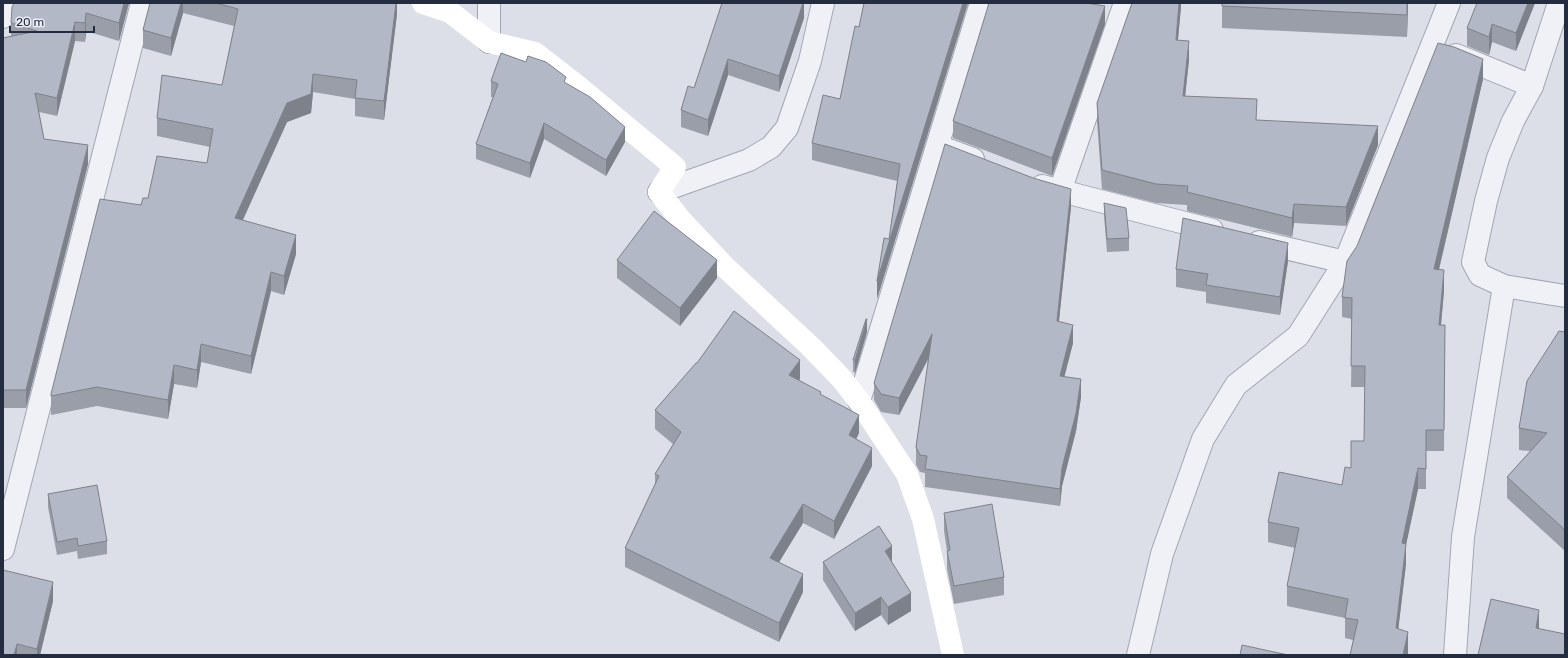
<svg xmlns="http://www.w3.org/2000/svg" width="1568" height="658" font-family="Rubik,sans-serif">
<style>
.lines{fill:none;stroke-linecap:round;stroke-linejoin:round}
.street-casing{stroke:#a1a6b2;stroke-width:24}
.street{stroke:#eff1f6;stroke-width:22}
.secondary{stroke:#fff;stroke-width:22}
.wall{fill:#999ea9}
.shaded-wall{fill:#7d818a}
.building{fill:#b2b8c5;stroke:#7d818a}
</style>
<rect width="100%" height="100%" fill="#dcdfe8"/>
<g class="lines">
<defs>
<g id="street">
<polyline points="489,3 489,42"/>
<polyline points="1559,3 1532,86 1513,121 1498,158 1486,201 1473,262 1480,275 1504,286 1565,296"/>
<polyline points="3,17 8,3"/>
<polyline points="1456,55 1532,86"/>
<polyline points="938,146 973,159"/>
<polyline points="1042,186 1212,230"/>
<polyline points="1060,191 1125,3"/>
<polyline points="659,192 749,160 771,147 787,128 810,61 823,3"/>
<polyline points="1259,242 1345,262"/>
<polyline points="859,401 981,3"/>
<polyline points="3,549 142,3"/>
<polyline points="1138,655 1162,554 1203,439 1236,385 1298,336 1345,262 1449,3"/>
<polyline points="1455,655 1463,537 1504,286"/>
</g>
</defs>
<!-- street casing -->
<use href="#street" class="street-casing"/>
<!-- street -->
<use href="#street" class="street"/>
<!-- secondary -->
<polyline class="secondary" points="423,3 450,12 489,42 535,53 575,84 675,167 659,192 679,218 725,267 811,347 841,378 859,401 907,474 923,519 953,655"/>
</g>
<!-- wall -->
<g class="wall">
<polygon points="14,3 129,3 119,41 86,31 85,42 75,41 57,116 39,112 44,139 88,164 26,408 3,408 3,38 11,36 11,23"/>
<polygon points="150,3 397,3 397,14 384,120 355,116 355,99 313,92 311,113 287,122 243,220 296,254 284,295 271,291 251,374 201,362 197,388 174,384 168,419 97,406 51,415 51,394 141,205 148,198 207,163 210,147 157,136 157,118 222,85 234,26 183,13 171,56 143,48 143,30"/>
<polygon points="722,3 804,3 804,18 779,92 728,75 708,136 681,127 681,110 694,88"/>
<polygon points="864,3 968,3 877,299 889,239 897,181 812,160 812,143 840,99 859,27"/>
<polygon points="1181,3 1178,40 1189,60 1185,96 1257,120 1378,145 1346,226 1294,223 1292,237 1187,211 1187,205 1156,203 1102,189 1097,122 1097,103"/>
<polygon points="1222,3 1408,3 1407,37 1222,28"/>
<polygon points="1477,3 1535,3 1516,51 1492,42 1489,55 1467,46 1467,28"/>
<polygon points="1105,24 1052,176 953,138 953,121"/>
<polygon points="1483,79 1439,270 1444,291 1441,325 1445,325 1444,451 1426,451 1426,489 1418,489 1406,544 1406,564 1398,629 1408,652 1408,655 1350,655 1353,640 1345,638 1345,618 1287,606 1287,586 1295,548 1268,542 1268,522 1342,485 1351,468 1364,441 1365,387 1351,387 1352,319 1342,317 1342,297"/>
<polygon points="491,81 566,83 625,142 606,176 544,139 530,178 476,159 476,144 493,97 491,97"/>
<polygon points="1104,203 1129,238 1129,251 1107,252 1104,216"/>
<polygon points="1071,207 1059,321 1073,343 1064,377 1081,397 1076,431 1062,486 1060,506 925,487 925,473 920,472 916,465 916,447 929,358 899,415 881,412 874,400 874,383"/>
<polygon points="617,260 717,278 680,326 617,278"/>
<polygon points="1288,261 1280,315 1206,303 1206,292 1176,287 1176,269"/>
<polygon points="867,332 855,373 853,372 853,360"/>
<polygon points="1565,332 1565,551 1507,498 1507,477 1530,451 1519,450 1519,428"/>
<polygon points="697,363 800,379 799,380 821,395 859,433 856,439 872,466 834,539 803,523 779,562 803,592 779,642 625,567 625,548 655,484 655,474 673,444 655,429 655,410"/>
<polygon points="48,494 107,541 107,554 78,559 77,551 57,555 48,507"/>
<polygon points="944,513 1004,577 1004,595 954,604 947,569 947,551 944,531"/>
<polygon points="823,562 892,562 911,611 888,625 881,615 855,631 823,580"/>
<polygon points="53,601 40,655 3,655"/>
</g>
<!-- shaded-wall -->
<g class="shaded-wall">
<polygon points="124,3 129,3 119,41 119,23"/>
<polygon points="181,3 183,3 183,13 171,56 171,38"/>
<polygon points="396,3 397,3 397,14 384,120 384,101"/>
<polygon points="803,3 804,3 804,18 779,92 779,76"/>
<polygon points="963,3 968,3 877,299 877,281"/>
<polygon points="1179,3 1181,3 1181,8 1176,59 1176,40"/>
<polygon points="1407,3 1408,3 1407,37"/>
<polygon points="1528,3 1535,3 1516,51 1516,33"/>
<polygon points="1105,6 1105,24 1052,176 1052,158"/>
<polygon points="86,13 86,31 85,42 85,23"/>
<polygon points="75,22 75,41 57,116 57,98"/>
<polygon points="1492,24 1492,42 1489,55 1489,37"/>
<polygon points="1189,41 1189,60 1183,115 1183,96"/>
<polygon points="728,59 728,75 708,136 708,120"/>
<polygon points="1483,59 1483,79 1434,290 1434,269"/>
<polygon points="313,74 313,92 311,113 287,122 235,237 235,218 287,103"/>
<polygon points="544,123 544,139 530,178 530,163"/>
<polygon points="1378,126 1378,145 1346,226 1346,207"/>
<polygon points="625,127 625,142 606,176 606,160"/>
<polygon points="88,145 88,164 26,408 26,390"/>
<polygon points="1071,189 1071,207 1057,339 1057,321"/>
<polygon points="1294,204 1294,223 1292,237 1292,218"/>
<polygon points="296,235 296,254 284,295 284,276"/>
<polygon points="1288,243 1288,261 1280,315 1280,297"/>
<polygon points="717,260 717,278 680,326 680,308"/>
<polygon points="1444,270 1444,291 1439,345 1439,325"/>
<polygon points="271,272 271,291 251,374 251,356"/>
<polygon points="867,319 867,332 855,373 855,360"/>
<polygon points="1073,325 1073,343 1060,394 1060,376"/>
<polygon points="932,334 932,351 899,415 899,398"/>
<polygon points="201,344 201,362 197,388 197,370"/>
<polygon points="800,360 800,379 789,394 789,375"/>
<polygon points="174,365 174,384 168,419 168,400"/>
<polygon points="1081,379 1081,397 1076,431 1062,486 1060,506 1060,489 1062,468"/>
<polygon points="859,415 859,433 849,454 849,435"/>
<polygon points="872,448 872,466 834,539 834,521"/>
<polygon points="1418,468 1418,489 1402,564 1402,543"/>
<polygon points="803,504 803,523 770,577 770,558"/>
<polygon points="1406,544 1406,564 1396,649 1396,628"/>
<polygon points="892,546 892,564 885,551"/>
<polygon points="803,574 803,592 779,642 779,623"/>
<polygon points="53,582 53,601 40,655 37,655 37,649"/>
<polygon points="911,593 911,611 888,625 888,607"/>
<polygon points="881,597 881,615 855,631 855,613"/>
<polygon points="1539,610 1539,631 1536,628"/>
<polygon points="1408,632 1408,655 1403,655"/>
<polygon points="17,644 17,655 14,655"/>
</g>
<!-- building -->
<g class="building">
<polygon points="14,3 124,3 119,23 86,13 85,23 75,22 57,98 35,93 44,139 88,145 26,390 3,390 3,38 37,31 11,23 12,7"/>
<polygon points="150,3 181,3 171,38 143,30"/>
<polygon points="216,3 396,3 384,101 355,98 357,80 313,74 311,94 287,103 235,218 296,235 284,276 271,272 251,356 201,344 197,370 174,365 168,400 97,387 51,396 51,394 100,199 141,205 143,198 148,198 157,156 207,163 213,129 157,118 162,75 222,85 238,9"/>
<polygon points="722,3 803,3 779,76 728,59 708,120 681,110 688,86 694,88"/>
<polygon points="864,3 963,3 877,281 884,238 889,239 900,164 812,143 823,95 840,99 855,26 859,27"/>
<polygon points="989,3 1086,3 1105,6 1052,158 953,121"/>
<polygon points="1132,3 1179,3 1176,40 1189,41 1183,96 1257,99 1256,120 1378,126 1346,207 1294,204 1292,218 1187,192 1188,186 1156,184 1102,170 1097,103"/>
<polygon points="1222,3 1407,3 1407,15 1222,6"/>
<polygon points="1477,3 1528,3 1516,33 1492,24 1489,37 1467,28"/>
<polygon points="1438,43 1454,47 1483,59 1434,269 1444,270 1439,325 1445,325 1444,430 1426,430 1426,469 1418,468 1402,543 1406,544 1396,628 1408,632 1403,655 1350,655 1358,620 1345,618 1348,599 1287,586 1299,528 1268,522 1279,472 1342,485 1345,467 1351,468 1351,441 1364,441 1365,366 1351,366 1352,298 1342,297 1347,261 1357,246"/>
<polygon points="501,53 526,62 528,56 546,62 566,77 564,82 590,97 625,127 606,160 544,123 530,163 476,144 498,84 491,81"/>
<polygon points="945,144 1033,178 1071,189 1057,321 1073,325 1060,376 1081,379 1076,413 1062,468 1060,489 925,469 927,456 920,455 916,447 932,334 899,398 881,394 874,383"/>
<polygon points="1104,203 1126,208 1129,238 1107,239"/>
<polygon points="654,211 717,260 680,308 617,260"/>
<polygon points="1183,218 1288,243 1280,297 1206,285 1208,274 1176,269"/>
<polygon points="734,311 800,360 789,375 821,392 820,394 859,415 849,435 872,448 834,521 803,504 770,558 803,574 779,623 625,548 659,476 655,474 681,432 655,410 696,363 697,363"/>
<polygon points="866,319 867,319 855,360 853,360"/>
<polygon points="1559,331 1565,332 1565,530 1507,477 1547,433 1519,428 1527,381"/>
<polygon points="97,485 107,541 78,546 77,538 57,542 48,494"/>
<polygon points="992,504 1004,577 954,586 947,551 950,550 944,513"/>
<polygon points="879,526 892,546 885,551 911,593 888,607 881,597 855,613 823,562"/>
<polygon points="3,570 53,582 37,649 17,644 14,655 3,655"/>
<polygon points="1491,599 1539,610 1536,628 1565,634 1565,655 1478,655"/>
<polygon points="1242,645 1288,655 1240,655"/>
</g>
<!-- border -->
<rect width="1568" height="658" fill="none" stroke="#242c3f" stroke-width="8"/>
<!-- scale -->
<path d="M10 26v6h84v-6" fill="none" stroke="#242c3f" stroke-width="2"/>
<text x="16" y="26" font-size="12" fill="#242c3f" stroke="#ebeef5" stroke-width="3" paint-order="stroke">20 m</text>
</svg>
